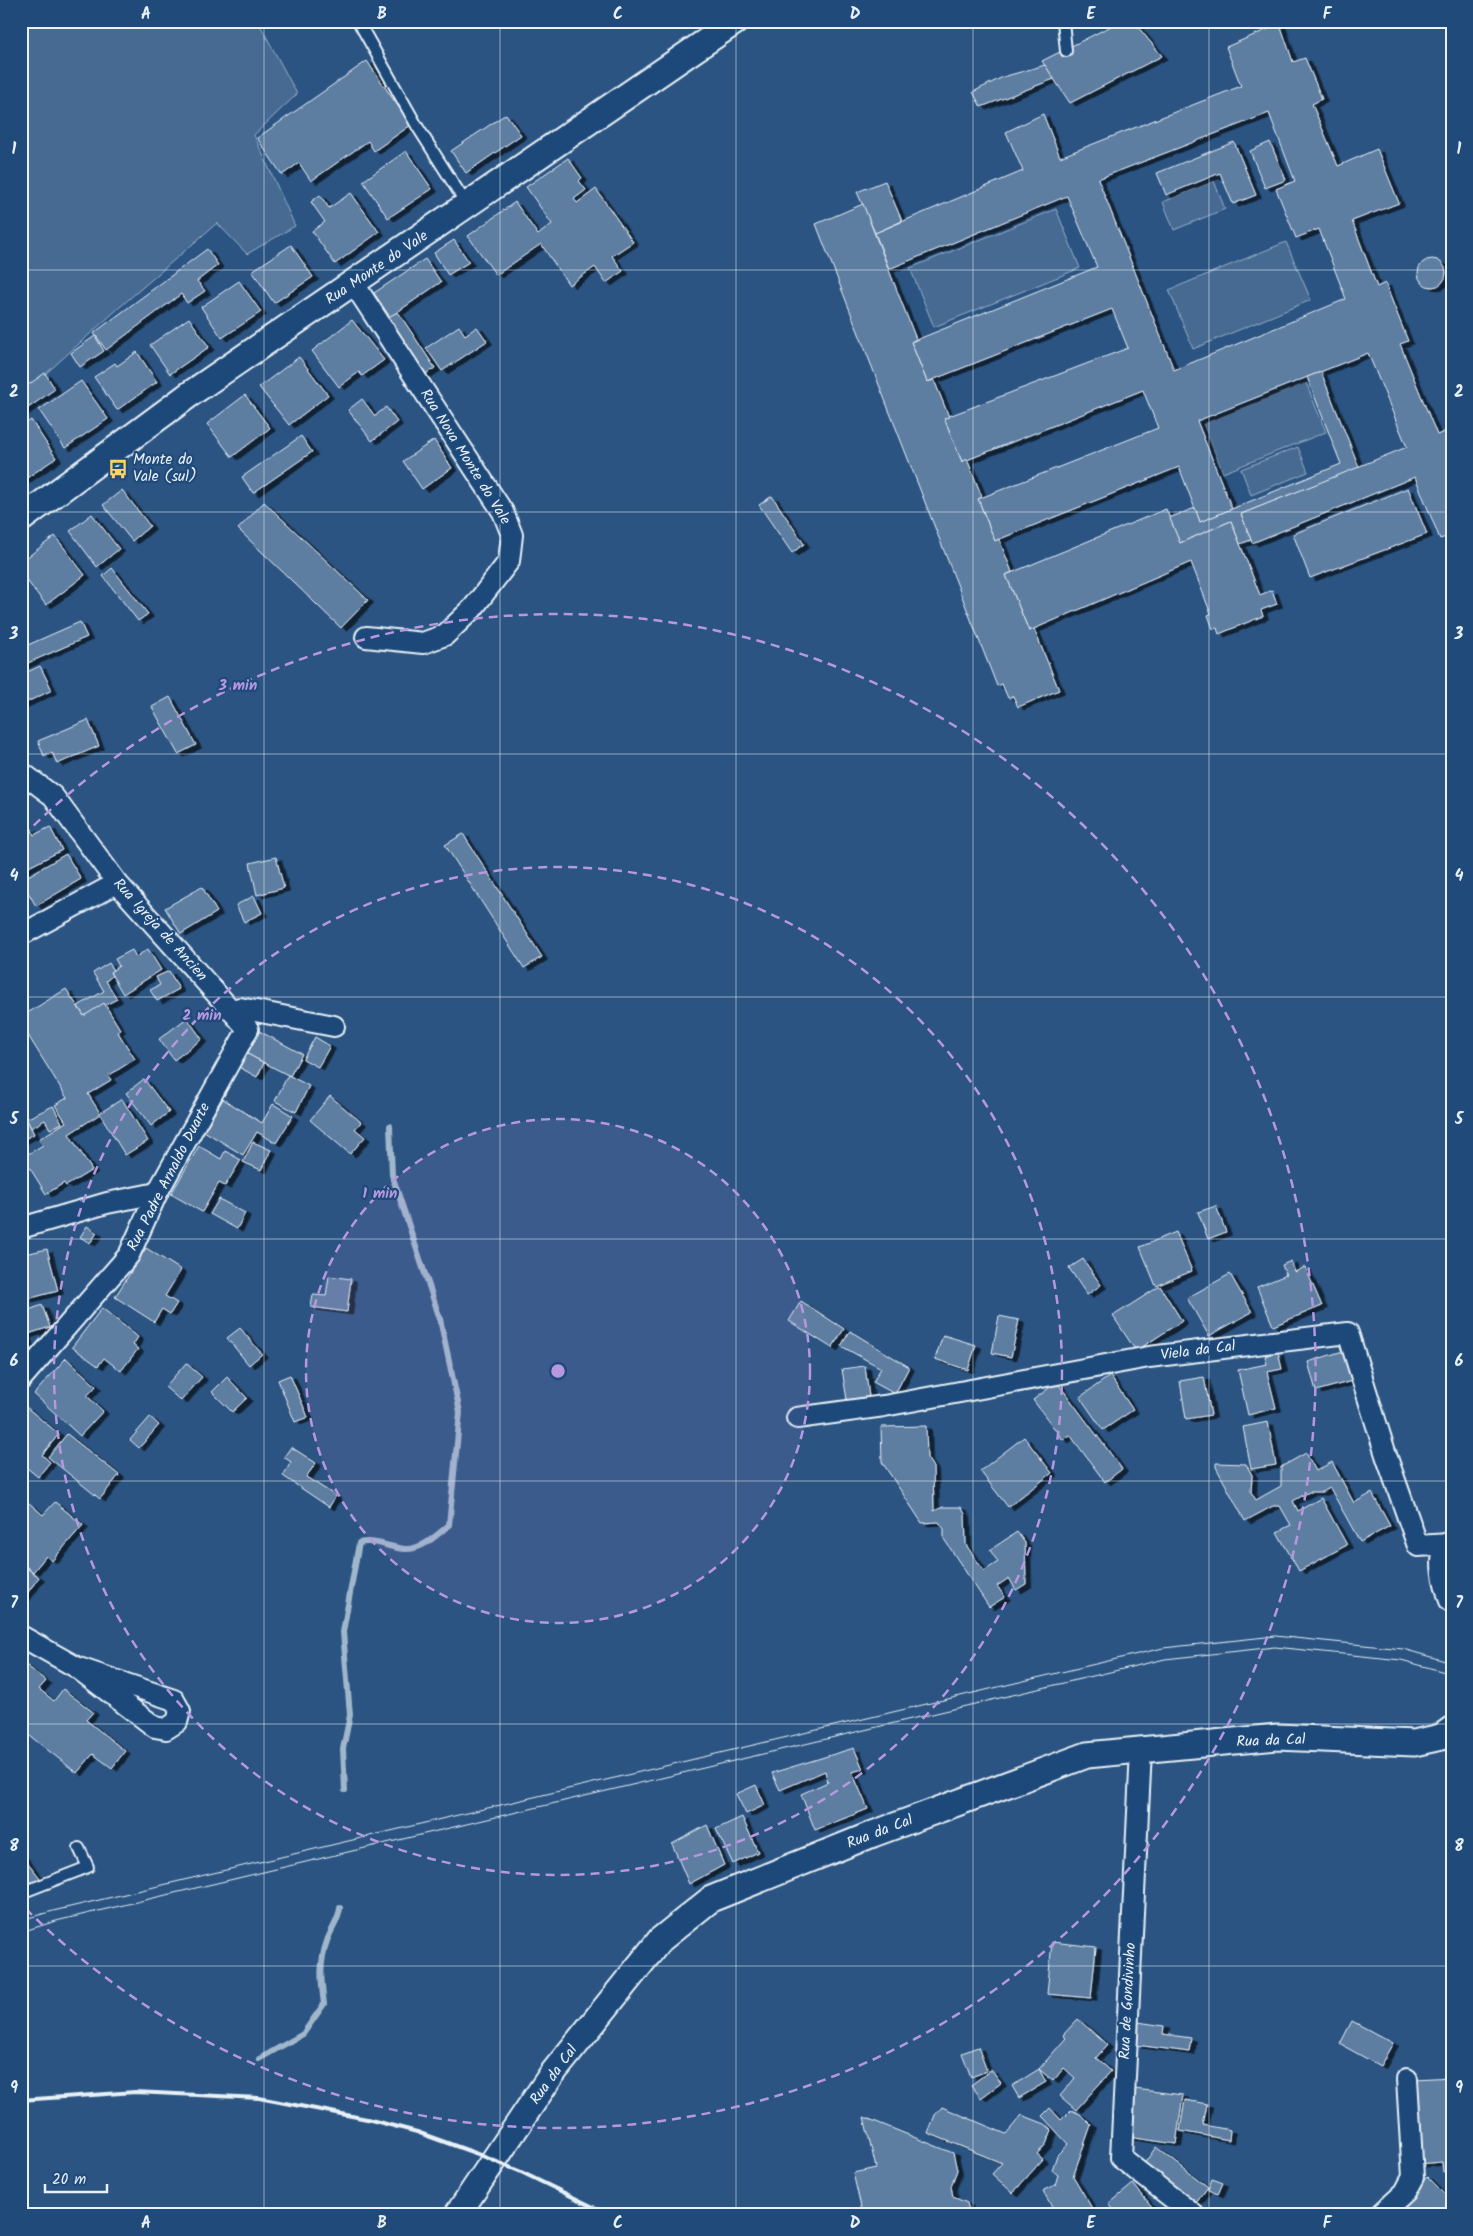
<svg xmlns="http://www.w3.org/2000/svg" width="1473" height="2236" font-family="Kalam,sans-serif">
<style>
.green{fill:#476b93;stroke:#98aec6}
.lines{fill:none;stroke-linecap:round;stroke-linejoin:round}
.stream{stroke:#a0b6cb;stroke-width:6}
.building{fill:#5d7da1;stroke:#e8f1f8;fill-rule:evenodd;filter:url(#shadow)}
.service-casing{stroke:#e8f1f8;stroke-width:14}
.minor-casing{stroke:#e8f1f8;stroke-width:24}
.tertiary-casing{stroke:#e8f1f8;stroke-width:29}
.service{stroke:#1f4a7a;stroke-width:10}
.minor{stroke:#1f4a7a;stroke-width:20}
.tertiary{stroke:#1f4a7a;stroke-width:25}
.tram{stroke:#e8f1f8;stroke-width:1}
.rail{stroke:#e8f1f8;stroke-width:4}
.grid{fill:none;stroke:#e8f1f8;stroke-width:1;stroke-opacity:0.55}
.ring{fill:none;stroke:#b798de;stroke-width:2.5;stroke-dasharray:9 6}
.labels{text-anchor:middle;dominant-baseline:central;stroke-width:4.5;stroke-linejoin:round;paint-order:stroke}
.street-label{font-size:15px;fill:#e8f1f8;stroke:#1f4a7a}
.poi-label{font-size:15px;fill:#e8f1f8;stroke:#1f4a7a;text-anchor:start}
.centre{fill:#b798de;stroke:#1f4a7a;stroke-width:2.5}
.ring-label{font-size:15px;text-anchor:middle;font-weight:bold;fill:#b798de;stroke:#1f4a7a;stroke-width:4.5;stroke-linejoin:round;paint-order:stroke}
.neatline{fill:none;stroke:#e8f1f8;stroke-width:2}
.grid-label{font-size:16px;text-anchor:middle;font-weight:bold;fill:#e8f1f8}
</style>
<defs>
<filter id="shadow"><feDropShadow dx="5.5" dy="3" stdDeviation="0" flood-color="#0009"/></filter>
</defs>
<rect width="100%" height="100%" fill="#2b5482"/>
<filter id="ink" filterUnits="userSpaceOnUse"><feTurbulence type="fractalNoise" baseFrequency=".02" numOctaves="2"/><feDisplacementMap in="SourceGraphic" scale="10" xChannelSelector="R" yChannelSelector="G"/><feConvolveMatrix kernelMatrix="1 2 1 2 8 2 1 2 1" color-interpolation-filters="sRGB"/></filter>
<g filter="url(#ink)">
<!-- green -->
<g class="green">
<polygon points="21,21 258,21 297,94 254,135 295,226 247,254 217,223 121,306 21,396"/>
<polygon points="1214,181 1225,209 1174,230 1163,202"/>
<polygon points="1056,209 1080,268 934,327 910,268"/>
<polygon points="1286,242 1311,300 1193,349 1169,290"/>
<polygon points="1306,383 1326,432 1223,473 1203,424"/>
<polygon points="1298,447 1308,472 1251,495 1241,469"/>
</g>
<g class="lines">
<!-- stream -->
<g class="stream">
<path d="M345,1790L343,1749L350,1715L343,1632L359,1543C376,1539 389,1548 405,1549C422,1550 437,1535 449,1525L460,1412L440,1319L392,1175L390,1126"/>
<path d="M259,2059L303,2034L324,2004C321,1982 319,1963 327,1941C331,1929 339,1921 340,1908"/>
</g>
</g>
<!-- building -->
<g class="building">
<polygon points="1121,21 1133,21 1162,56 1070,103 1042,61"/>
<path d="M1280,24L1293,62L1305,58L1322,99L1312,104L1338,166L1377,149L1399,203L1352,221L1377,287L1385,283L1408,341L1400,344L1437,435L1446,431L1452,443V460L1449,461L1452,468V535L1440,539L1415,477L1252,543L1251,540L1241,514L1407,447L1368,353L1197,421L1232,509L1200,522L1179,467L995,541L978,499L1158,428L1143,390L962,462L944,418L1128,348L1112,309L927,382L911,342L1097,267L1067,196L889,269L875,233L1023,171L1006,132L1043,114L1060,157L1241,86L1226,47ZM1269,113L1295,181L1276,189L1296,238L1319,229L1346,299L1174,370L1098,179Z"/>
<polygon points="367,61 411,125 374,151 368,141 311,181 299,163 282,175 257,138"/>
<polygon points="1045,65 1054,79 981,107 973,92 1003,77"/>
<polygon points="506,114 521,135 466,173 451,151"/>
<polygon points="1234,142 1256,195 1233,204 1220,173 1166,195 1157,173"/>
<polygon points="1270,142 1286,180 1265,188 1250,151"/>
<polygon points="406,151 432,189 388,218 363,181"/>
<polygon points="568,158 582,178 579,181 586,190 574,199 577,203 596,189 633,242 612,256 623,271 606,283 595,267 569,285 541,244 496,275 468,236 515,202 538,235 552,224 526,187"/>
<polygon points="885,181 902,221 875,233 857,192"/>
<polygon points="351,193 379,232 335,264 312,231 325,222 311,202 320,195 329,208"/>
<polygon points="863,204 916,339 911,342 927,382 934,380 949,417 944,418 962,462 967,459 982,497 978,499 995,541 999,539 1012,572 1006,575 1029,631 1034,629 1059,690 1018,707 1013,696 1008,698 1002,684 997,686 816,224"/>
<polygon points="454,240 469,262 448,275 434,253"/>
<polygon points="291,245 313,277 274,303 252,271"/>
<polygon points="207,249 218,265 197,281 205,291 187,303 181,294 106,350 94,333"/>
<circle cx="1432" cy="273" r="14"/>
<polygon points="425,259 441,282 390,317 374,293"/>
<polygon points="239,281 261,312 222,338 201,307"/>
<polygon points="398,312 435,368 424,375 386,318"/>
<polygon points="189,318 209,347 170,374 150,345"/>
<polygon points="352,320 384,360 362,376 359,372 339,387 312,351"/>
<polygon points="459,326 465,335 477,327 487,341 442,371 426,348"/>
<polygon points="95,336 104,351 80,367 71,353"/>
<polygon points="137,352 157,382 117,410 94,377 115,363 117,366"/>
<polygon points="299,357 328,395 289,425 259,387"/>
<polygon points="1321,372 1359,467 1241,514 1251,540 1240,544 1231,521 1180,543 1169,518 1195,508 1200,522 1341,464 1307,377"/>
<polygon points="45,373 55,389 21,413 21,390"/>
<polygon points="81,381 108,419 65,448 39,410"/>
<polygon points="245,395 270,428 232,457 207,424"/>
<polygon points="362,399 375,416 386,407 397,422 372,441 348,410"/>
<polygon points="31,420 56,458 21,482 21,427"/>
<polygon points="301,436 312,452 253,493 242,477"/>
<polygon points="434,440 452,468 422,489 403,461"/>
<polygon points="1408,488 1427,534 1310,578 1293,534"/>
<polygon points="122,490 150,526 132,541 103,505"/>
<polygon points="772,496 804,544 792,553 759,505"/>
<polygon points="264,502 368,600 341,628 238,529"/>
<polygon points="1166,509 1180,543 1231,521 1260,595 1272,590 1277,604 1261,610 1263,616 1219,634 1217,628 1213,629 1208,615 1211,614 1191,562 1029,631 1006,575"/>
<polygon points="92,514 119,549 97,567 70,531"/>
<polygon points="55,536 85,575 46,605 21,573 21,562"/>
<polygon points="112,568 148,614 138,621 103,576"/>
<polygon points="80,622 87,637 21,666 21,648"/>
<polygon points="40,666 52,690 21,705 21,675"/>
<polygon points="170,697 196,745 178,754 152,707"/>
<polygon points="88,720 99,746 57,764 52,752 44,756 38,741"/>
<polygon points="50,827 62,850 21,871 21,833 31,828 34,835"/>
<polygon points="463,834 542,957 524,968 445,845"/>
<polygon points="66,854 81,879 36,906 21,880"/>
<polygon points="276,857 284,888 257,895 250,863"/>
<polygon points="202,887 217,912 181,934 165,908"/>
<polygon points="254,896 262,913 244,922 236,905"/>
<polygon points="148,949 161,970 123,994 110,972 119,966 115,959 132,950 136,957"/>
<polygon points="109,963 113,970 110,972 112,976 106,981 117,999 84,1016 78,1006 104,991 93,973"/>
<polygon points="169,971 179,989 157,1001 150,990 160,985 156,977"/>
<polygon points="66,989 84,1016 104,1003 120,1029 117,1031 135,1059 108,1076 111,1080 88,1094 100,1113 122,1099 148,1141 125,1155 100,1114 69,1134 92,1170 66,1186 64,1183 46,1194 23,1157 43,1145 39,1139 66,1122 55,1105 67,1098 21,1024 21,1017"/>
<polygon points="187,1018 202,1039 174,1060 159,1039"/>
<polygon points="259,1031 302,1054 290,1076 247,1054"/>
<polygon points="315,1037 330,1046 318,1067 303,1059"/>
<polygon points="244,1052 264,1063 257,1077 237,1066"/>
<polygon points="288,1075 309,1086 296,1112 275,1101"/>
<polygon points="144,1079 169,1112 151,1126 126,1093"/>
<polygon points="330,1096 361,1122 355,1129 365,1137 350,1154 310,1120"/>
<polygon points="223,1099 262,1123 273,1104 293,1116 276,1143 257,1132 243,1155 204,1131"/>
<polygon points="53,1106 62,1123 50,1129 45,1120 31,1128 26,1119"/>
<polygon points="24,1114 34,1134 21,1141 21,1115"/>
<polygon points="253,1142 271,1150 261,1170 243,1162"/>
<polygon points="199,1146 221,1159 225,1151 241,1160 225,1186 219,1183 202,1212 171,1194"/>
<polygon points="219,1199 245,1213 237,1229 210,1214"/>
<polygon points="1216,1206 1226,1232 1208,1239 1198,1212"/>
<polygon points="87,1226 97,1233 90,1243 80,1237"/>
<polygon points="1176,1232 1192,1271 1156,1286 1140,1247"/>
<polygon points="146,1248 181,1270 165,1296 177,1303 170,1314 162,1309 154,1322 115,1297"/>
<polygon points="47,1249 58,1291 27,1299 21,1275 21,1255"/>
<polygon points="1083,1259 1101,1285 1087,1295 1069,1268"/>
<polygon points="1291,1261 1295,1272 1305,1267 1322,1306 1273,1326 1257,1287 1286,1275 1282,1265"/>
<polygon points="1230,1274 1252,1312 1209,1336 1187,1298"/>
<polygon points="329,1276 351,1279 347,1312 311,1307 313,1295 326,1296"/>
<polygon points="1160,1286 1182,1321 1136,1351 1113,1316"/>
<polygon points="801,1301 844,1329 832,1348 789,1321"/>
<polygon points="42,1305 50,1327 25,1335 34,1360 21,1364 21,1313"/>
<polygon points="102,1308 138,1337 133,1345 138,1349 121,1371 104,1358 98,1366 72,1347"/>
<polygon points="999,1316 1019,1320 1011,1357 992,1353"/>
<polygon points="240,1328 262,1354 249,1365 227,1338"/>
<polygon points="850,1331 909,1367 895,1394 873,1382 881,1368 841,1346"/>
<polygon points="943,1335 976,1345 968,1370 935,1359"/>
<polygon points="1343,1351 1352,1381 1316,1391 1308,1362"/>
<polygon points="1278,1352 1282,1369 1267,1372 1276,1408 1248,1415 1238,1370 1267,1364 1265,1356"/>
<polygon points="66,1358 96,1386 87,1396 103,1411 80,1436 34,1394"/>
<polygon points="186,1363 202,1377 181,1401 165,1387"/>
<polygon points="865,1366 869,1397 847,1400 842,1369"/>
<polygon points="290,1375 308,1417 295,1422 278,1380"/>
<polygon points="1110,1376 1133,1410 1103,1430 1080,1397"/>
<polygon points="227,1377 247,1398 232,1412 212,1392"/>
<polygon points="1204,1377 1211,1415 1186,1419 1180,1381"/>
<polygon points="1057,1382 1122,1469 1105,1482 1070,1435 1063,1440 1033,1400"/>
<polygon points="26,1407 59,1434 42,1455 50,1462 38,1477 21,1463 21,1413"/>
<polygon points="150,1417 159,1425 139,1448 130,1440"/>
<polygon points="1268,1422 1276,1465 1251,1469 1243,1427"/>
<polygon points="926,1426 927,1458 933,1467 934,1511 943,1507 961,1507 965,1514 966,1545 984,1571 998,1562 990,1550 1017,1532 1025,1543 1026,1584 1016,1590 1009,1578 997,1586 1005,1597 989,1607 944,1539 944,1529 939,1522 922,1523 882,1462 881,1427"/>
<polygon points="67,1434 119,1475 100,1499 48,1457"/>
<polygon points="1024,1437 1052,1473 1008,1507 980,1471"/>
<polygon points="291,1447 316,1463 306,1477 336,1496 329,1507 283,1476 291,1462 284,1457"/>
<polygon points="1306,1453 1316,1471 1332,1462 1354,1503 1372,1493 1390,1526 1360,1542 1330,1488 1322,1492 1309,1492 1293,1501 1298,1511 1321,1498 1347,1545 1299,1571 1277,1532 1291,1525 1280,1506 1273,1506 1245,1521 1216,1467 1216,1463 1246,1464 1252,1475 1251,1492 1256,1500 1281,1486 1281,1467"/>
<polygon points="55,1502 83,1525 52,1561 46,1556 33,1572 21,1562 21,1512 29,1503 43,1515"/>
<polygon points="21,1564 39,1577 21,1602"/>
<polygon points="21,1661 46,1681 39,1689 54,1701 63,1689 93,1712 86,1720 125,1751 112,1768 93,1754 77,1773 21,1729"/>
<polygon points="854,1748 863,1769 852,1772 868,1809 815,1830 801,1794 828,1782 825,1771 780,1790 772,1773"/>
<polygon points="756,1785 765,1805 746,1814 736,1794"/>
<polygon points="742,1817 758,1852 733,1864 716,1829"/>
<polygon points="707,1825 724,1865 689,1884 672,1844"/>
<polygon points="21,1854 40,1878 26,1889 21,1883"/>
<polygon points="1052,1942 1096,1947 1091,1998 1047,1994"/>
<polygon points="1078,2019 1107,2045 1096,2058 1111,2071 1076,2110 1060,2096 1075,2078 1064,2068 1053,2081 1039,2069 1066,2038 1063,2035"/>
<polygon points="1352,2021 1393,2043 1380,2066 1340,2044"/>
<polygon points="1138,2022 1164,2026 1163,2034 1191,2038 1189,2052 1136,2045"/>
<polygon points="978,2047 987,2071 971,2077 962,2053"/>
<polygon points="1039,2069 1046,2082 1019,2098 1012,2086"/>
<polygon points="991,2070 1001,2083 981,2098 971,2085"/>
<polygon points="1452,2077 1452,2171 1443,2172 1442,2162 1418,2164 1414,2079"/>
<polygon points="1134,2089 1183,2095 1176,2144 1128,2137"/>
<polygon points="1185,2100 1207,2104 1203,2125 1230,2130 1229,2140 1180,2131"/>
<polygon points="942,2107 1006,2134 1022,2115 1045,2124 1052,2130 1046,2144 1037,2154 1043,2159 1013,2193 992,2174 1002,2163 928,2133 935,2115"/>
<polygon points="1050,2108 1061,2120 1071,2110 1080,2114 1091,2125 1073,2176 1096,2215 1052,2215 1055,2212 1043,2191 1055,2185 1058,2175 1052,2170 1057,2155 1068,2144 1042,2116"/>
<polygon points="864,2117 953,2153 957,2170 951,2186 953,2197 967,2203 970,2215 863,2215 853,2173 876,2168"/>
<polygon points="1156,2147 1208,2187 1196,2203 1144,2164"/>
<polygon points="1427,2177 1450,2200 1440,2210 1445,2215 1391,2215"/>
<polygon points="1212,2179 1223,2183 1218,2194 1208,2190"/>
<polygon points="1133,2184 1159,2215 1118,2215 1109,2204"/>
</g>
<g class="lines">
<defs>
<g id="service">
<polyline points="358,21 417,126 467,205"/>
<polyline points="1063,21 1066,51"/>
<polyline points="21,1893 88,1867 79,1848"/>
</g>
<g id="minor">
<polyline points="354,284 503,512 512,535 509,561 473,608 445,635 423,643 366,637"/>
<polyline points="21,772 53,796 117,883 248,1029 157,1193 129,1255 21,1379"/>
<polyline points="21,935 117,883"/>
<polyline points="232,1010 240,1008 334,1026"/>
<polyline points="21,1228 107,1203 157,1193"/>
<polyline points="797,1418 884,1406 1149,1357 1348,1333 1386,1455 1418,1546 1449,1544"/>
<polyline points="21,1636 76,1667 155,1727 166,1729 177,1722 180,1711 174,1700 76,1667"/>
<polyline points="1141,1751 1121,2158 1194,2215"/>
<polyline points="1380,2215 1405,2192 1413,2177 1407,2079"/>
</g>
<g id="tertiary">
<polyline points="21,519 190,394 736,21"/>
<path d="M1452,1543C1438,1557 1447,1582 1452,1599"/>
<polyline points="457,2215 552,2074 660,1940 711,1899 873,1834 1087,1755 1277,1737 1414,1743 1441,1737 1452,1729"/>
</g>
</defs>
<!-- service casing -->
<use href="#service" class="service-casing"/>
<!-- minor casing -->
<use href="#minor" class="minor-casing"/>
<!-- tertiary casing -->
<use href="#tertiary" class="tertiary-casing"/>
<!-- service -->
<use href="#service" class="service"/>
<!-- minor -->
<use href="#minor" class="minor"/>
<!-- tertiary -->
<use href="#tertiary" class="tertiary"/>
<!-- tram -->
<g class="tram">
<polyline points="21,1920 53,1911 1163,1648 1275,1636 1403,1649 1452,1663"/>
<polyline points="21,1932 56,1921 1165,1659 1275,1647 1401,1660 1452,1674"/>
</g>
<!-- rail -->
<polyline class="rail" points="21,2100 135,2092 259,2098 367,2119 417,2132 475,2153 519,2171 610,2215"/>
</g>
</g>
<!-- grid -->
<path class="grid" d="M264,21V2215M500,21V2215M736,21V2215M973,21V2215M1209,21V2215M21,270H1452M21,512H1452M21,754H1452M21,997H1452M21,1239H1452M21,1481H1452M21,1724H1452M21,1966H1452"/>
<!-- distance rings -->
<circle cx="558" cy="1371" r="252" fill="#b798de" fill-opacity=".12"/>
<g class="ring">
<circle cx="558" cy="1371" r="252"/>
<circle cx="558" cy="1371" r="504"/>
<path d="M23 836A757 757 0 1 1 23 1906"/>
</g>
<!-- icons -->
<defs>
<symbol id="bus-bare" viewBox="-9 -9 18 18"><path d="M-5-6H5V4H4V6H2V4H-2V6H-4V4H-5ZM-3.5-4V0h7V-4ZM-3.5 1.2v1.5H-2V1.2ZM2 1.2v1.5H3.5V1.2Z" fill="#ffd166" stroke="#1f4a7a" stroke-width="2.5" paint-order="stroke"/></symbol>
</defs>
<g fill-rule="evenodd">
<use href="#bus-bare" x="104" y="455" width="28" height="28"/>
</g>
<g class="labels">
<!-- street labels -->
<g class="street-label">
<text transform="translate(377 268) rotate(-34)">Rua Monte do Vale</text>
<text transform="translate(465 457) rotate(58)">Rua Nova Monte do Vale</text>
<text transform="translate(160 930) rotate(48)">Rua Igreja de Ancien</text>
<text transform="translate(169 1177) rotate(-63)">Rua Padre Arnaldo Duarte</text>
<text transform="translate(1198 1351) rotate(-7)">Viela da Cal</text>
<text transform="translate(1271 1741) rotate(-2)">Rua da Cal</text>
<text transform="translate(880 1832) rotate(-21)">Rua da Cal</text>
<text transform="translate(1128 2001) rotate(-87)">Rua de Gondivinho</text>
<text transform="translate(554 2075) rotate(-54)">Rua da Cal</text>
</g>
<!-- poi labels -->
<g class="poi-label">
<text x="133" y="460">Monte do<tspan x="133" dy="17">Vale (sul)</tspan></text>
</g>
</g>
<circle cx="558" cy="1371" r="8" class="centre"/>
<g class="ring-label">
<text x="238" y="690">3 min</text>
<text x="202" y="1020">2 min</text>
<text x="380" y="1198">1 min</text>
</g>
<!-- margin -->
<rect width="1473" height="2236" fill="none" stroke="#1f4a7a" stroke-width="55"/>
<!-- scale -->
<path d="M45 2184v8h62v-8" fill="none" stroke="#e8f1f8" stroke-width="2.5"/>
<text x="52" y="2184" font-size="15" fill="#e8f1f8" stroke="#1f4a7a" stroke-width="4" paint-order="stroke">20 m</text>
<rect x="28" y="28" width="1418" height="2180" class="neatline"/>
<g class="grid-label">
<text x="146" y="19">A</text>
<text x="382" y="19">B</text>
<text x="618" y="19">C</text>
<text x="855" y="19">D</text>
<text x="1091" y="19">E</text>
<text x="1327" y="19">F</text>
<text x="14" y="154">1</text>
<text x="1459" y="154">1</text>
<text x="14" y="397">2</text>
<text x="1459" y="397">2</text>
<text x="14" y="639">3</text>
<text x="1459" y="639">3</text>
<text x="14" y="881">4</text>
<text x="1459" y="881">4</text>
<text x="14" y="1124">5</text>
<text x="1459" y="1124">5</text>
<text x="14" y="1366">6</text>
<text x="1459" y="1366">6</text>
<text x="14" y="1608">7</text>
<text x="1459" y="1608">7</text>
<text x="14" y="1851">8</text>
<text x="1459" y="1851">8</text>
<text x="14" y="2093">9</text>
<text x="1459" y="2093">9</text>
<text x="146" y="2228">A</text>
<text x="382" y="2228">B</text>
<text x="618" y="2228">C</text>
<text x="855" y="2228">D</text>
<text x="1091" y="2228">E</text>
<text x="1327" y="2228">F</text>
</g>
</svg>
